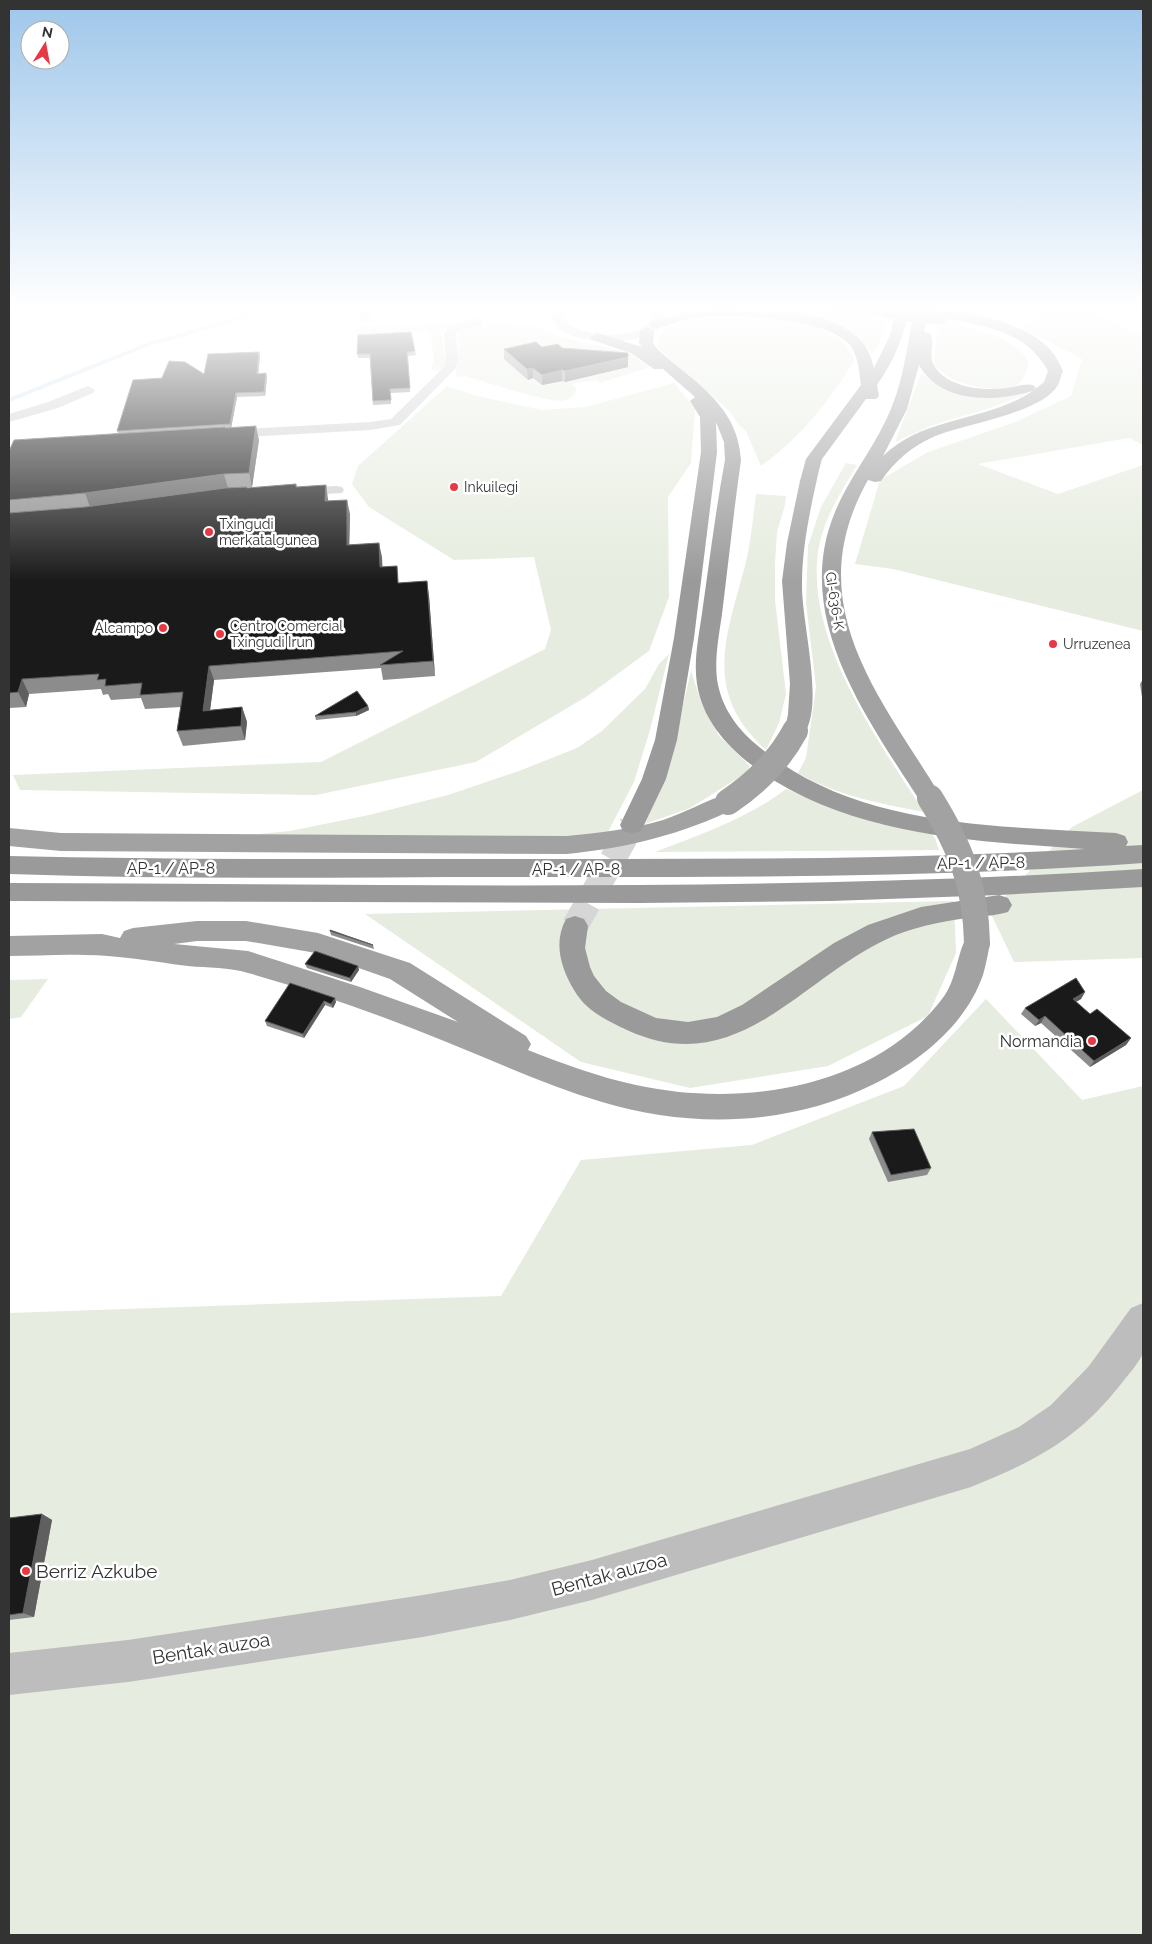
<svg xmlns="http://www.w3.org/2000/svg" width="1152" height="1944" font-family="Raleway,sans-serif">
<style>
.green{fill:#e6ecdf}
.lines{fill:none;stroke-linecap:round;stroke-linejoin:round}
.stream{stroke:#cfe2ee;stroke-width:4}
.motorway-tunnel{stroke:#d6d6d6;stroke-width:26;stroke-dasharray:26 12;stroke-linecap:butt}
.minor{fill:#d0d0d0;fill-rule:evenodd}
.secondary{fill:#bdbdbd;fill-rule:evenodd}
.trunk{fill:#a2a2a2;fill-rule:evenodd}
.motorway{fill:#9a9a9a;fill-rule:evenodd}
.trunk-bridge-far2{stroke:#a2a2a2;stroke-width:15}
.trunk-bridge-far1{stroke:#a2a2a2;stroke-width:20}
.trunk-bridge{stroke:#a2a2a2;stroke-width:26}
.wall{fill:#8c8c8c}
.shaded-wall{fill:#5f5f5f}
.building{fill:#1a1a1a;stroke:#5f5f5f}
.poi-dot{fill:#e63946;stroke:#fff;stroke-width:2}
.labels{text-anchor:middle;dominant-baseline:central;stroke-width:5;stroke-linejoin:round;paint-order:stroke}
.far-poi-label{font-size:14px;fill:#333;stroke:#fff;text-anchor:start}
.far-street-label{font-size:14px;fill:#333;stroke:#fff}
.street-label{font-size:16px;fill:#333;stroke:#fff}
.poi-label{font-size:16px;fill:#333;stroke:#fff;text-anchor:end}
.near-poi-label{font-size:19px;fill:#333;stroke:#fff;text-anchor:start}
.near-street-label{font-size:19px;fill:#333;stroke:#fff}
</style>
<rect width="100%" height="100%" fill="#fff"/>
<!-- green -->
<g class="green">
<polygon points="1029,309 1113,309 1093,313 1143,336 1143,445 1129,438 978,464 1058,494 1143,465 1143,631 893,569 855,564 880,480 928,452 1015,422 1071,396 1082,359 1023,328 1040,316"/>
<path d="M783,312L886,315L885,333L872,354C856,323 814,318 783,312Z"/>
<path d="M750,317C782,318 845,324 854,361C829,402 800,438 761,466L746,431L740,426L728,410L658,348C658,341 659,334 665,330C688,315 724,318 750,317Z"/>
<path d="M938,322C967,326 1015,335 1029,363C1027,371 1023,382 1015,386C996,394 944,384 934,363Z"/>
<polygon points="451,324 441,332 446,362 441,371 431,370 434,358 430,331 357,335 353,333 355,327 360,326"/>
<path d="M503,324L533,326L563,338L625,351L650,367L600,383L596,380L572,384L577,389C575,394 571,399 566,400C550,405 485,381 465,376L456,377L459,329L468,326Z"/>
<path d="M921,374C956,396 989,402 1030,393L993,407L933,425L895,442Z"/>
<polygon points="674,383 695,409 691,463 668,497 669,597 649,651 586,697 476,762 316,795 20,790 13,775 321,762 545,649 551,630 534,557 454,560 369,507 352,484 358,466 447,386 477,396 542,410 586,407"/>
<path d="M846,463L857,465C839,495 819,526 817,562C811,647 880,744 924,812C882,804 835,795 798,773L806,758L816,687L806,603L808,546L821,507Z"/>
<path d="M756,494L786,496L785,505L777,532L775,563V600L786,694L779,723L766,750C702,692 726,637 745,566C751,542 753,518 756,494Z"/>
<polygon points="669,654 650,730 634,782 608,832 590,836 227,837 290,831 369,815 448,795 519,771 577,748 602,731 645,689 659,664"/>
<polygon points="691,671 701,702 719,736 750,766 746,773 690,808 645,824 667,774"/>
<path d="M786,789L847,814L880,824L928,830L935,838L939,850L655,852C701,834 747,819 786,789Z"/>
<polygon points="1143,790 1143,958 1014,962 990,912 1072,827"/>
<polygon points="954,901 956,953 928,1016 828,1066 690,1088 581,1062 365,914"/>
<polygon points="48,979 21,1017 9,1019 9,980"/>
<polygon points="986,999 1082,1100 1143,1086 1143,1935 9,1935 9,1313 501,1296 581,1160 752,1145 904,1086"/>
</g>
<g class="lines">
<!-- stream -->
<polyline class="stream" points="9,400 149,344 230,321 266,309"/>
<!-- motorway-tunnel -->
<polyline class="motorway-tunnel" points="575,926 632,825"/>
<!-- minor -->
<g class="minor">
<polygon points="356,309 371,309 372,311 369,322 361,322 360,313"/>
<path d="M555,309H567L562,317C577,339 639,342 653,318L647,309H659L665,318C662,322 660,328 656,330C634,346 581,345 559,329C556,326 553,321 550,317Z"/>
<polygon points="477,318 483,322 481,325 458,331 456,333 458,358 456,368 400,425 370,430 225,438 218,434 225,430 370,422 391,419 444,367 446,358 444,333 450,325"/>
<polygon points="88,386 95,390 93,393 58,408 9,422 9,414 48,402"/>
<polygon points="337,486 342,487 344,490 342,493 294,496 289,495 287,492 289,489 294,488"/>
</g>
<!-- secondary -->
<path class="secondary" d="M1143,1303C1144,1312 1146,1345 1143,1353C1139,1363 1128,1375 1121,1384C1077,1440 1035,1461 971,1487L592,1600L510,1620L423,1637L128,1682L9,1695V1653L128,1640L423,1595L510,1580L592,1560L970,1449L1019,1427L1051,1405L1089,1366L1131,1308Z"/>
<!-- trunk -->
<g class="trunk">
<path d="M712,309C754,309 820,307 855,335C866,343 871,356 874,368L890,335L896,309H910C903,338 894,361 877,385L879,396L876,399H866L822,459L819,470C811,506 802,546 802,583C801,622 825,703 804,734L796,736L788,734L785,729L788,714L790,684L782,581L787,543L800,481L806,459L861,385C859,370 858,352 847,342C819,317 725,312 689,319C678,321 667,326 656,329L649,325L651,322L688,311Z"/>
<polygon points="821,309 893,309 895,311 888,315 828,313"/>
<path d="M914,309H928L924,332L930,333C936,343 927,356 935,367C949,388 983,391 1007,388C1015,387 1025,383 1033,385L1036,388L1034,390L1044,382L1048,371C1025,328 979,326 937,316L935,313L941,309C975,312 1032,325 1053,353C1057,358 1060,365 1063,371C1061,375 1060,381 1058,385C1041,414 963,424 933,437C911,447 895,461 881,481L875,482L868,480C798,604 879,695 942,798L938,804L930,806L922,804C867,718 791,617 835,512C848,480 870,453 885,422C903,387 907,348 914,309ZM919,365C941,404 995,402 1033,391C986,422 924,416 883,456L907,409Z"/>
<path d="M728,794L736,796L740,802L736,808C683,834 627,848 567,854L61,851L9,846V828L61,833L567,836C599,833 632,829 663,820C685,813 706,800 728,794Z"/>
<path d="M197,921H246L318,933L410,963L526,1036L531,1044L528,1050C563,1064 599,1077 636,1085C741,1108 873,1089 942,999C957,980 956,956 967,936L977,933L987,936L990,943C988,954 986,964 983,975C965,1026 920,1061 874,1084C790,1126 691,1129 602,1102C548,1086 496,1062 444,1041C380,1015 314,991 248,973C229,967 208,968 188,966C155,962 119,955 85,955C60,954 34,956 9,956V936L102,934L120,938L124,931L133,928ZM197,941H246L316,953L390,979L458,1022L360,987L248,951L174,944Z"/>
</g>
<!-- motorway -->
<g class="motorway">
<path d="M647,327L654,331L653,343L657,349C694,382 738,405 741,460C734,509 729,557 723,606C720,632 713,660 718,685C725,717 746,738 771,756C868,828 1000,826 1116,833L1125,836L1128,842L1126,846L1143,845V863C933,878 722,877 511,877C343,877 176,880 9,874V856C184,860 359,859 533,859C717,859 901,860 1085,849C972,841 847,836 753,766C726,746 702,718 697,684C693,658 700,631 703,606C710,557 716,508 725,460L724,442L716,422L717,452L694,638L677,740L666,779L644,825L641,831L632,833L623,831L620,825L642,779L655,740L674,638L701,452L700,417L690,401L695,397L663,369H654L631,353L592,340L590,337L597,333L642,347L639,343L640,331Z"/>
<path d="M1143,869V887L999,895L1008,898L1012,905L1008,912C995,916 981,916 967,918C940,922 912,927 887,939C799,980 736,1081 627,1030C606,1020 586,1011 574,990C561,968 553,943 566,919L575,916L584,919L588,926L585,948L590,967L594,976L606,991L621,1002L656,1018L688,1022L717,1017L742,1005L834,943L868,925L921,907L999,895L831,901L637,903L9,901V883C387,884 766,893 1143,869Z"/>
</g>
<!-- trunk-bridge-far2 -->
<polyline class="trunk-bridge-far2" points="888,311 941,317"/>
<!-- trunk-bridge-far1 -->
<polyline class="trunk-bridge-far1" points="794,732 796,729"/>
<!-- trunk-bridge -->
<g class="trunk-bridge">
<path d="M930,798C960,846 976,886 977,943"/>
<path d="M728,802C756,783 779,761 795,731"/>
</g>
</g>
<!-- wall -->
<g class="wall">
<polygon points="562,348 628,357 628,367 565,382 562,381 542,385 533,378 528,380 504,359 504,349"/>
<polygon points="415,351 416,355 408,356 410,392 391,393 391,404 373,405 370,358 358,358 357,354"/>
<polygon points="260,356 258,374 266,373 267,377 265,396 237,397 231,428 259,440 252,487 247,487 247,488 296,484 297,487 328,499 328,501 350,514 349,545 379,543 382,567 399,583 429,596 435,676 383,680 381,668 214,680 210,710 242,707 247,722 245,740 183,746 177,731 181,707 145,709 141,698 111,700 108,694 103,695 101,689 29,694 26,707 9,708 9,451 118,433 117,431 162,378 204,374"/>
<polygon points="1143,679 1143,704 1140,684"/>
<polygon points="368,706 369,710 356,716 316,720 315,716"/>
<polygon points="330,931 373,945 374,949 331,935"/>
<polygon points="305,964 358,966 359,970 351,982 307,968"/>
<polygon points="290,983 336,1002 333,1008 325,1005 304,1038 267,1026 265,1021"/>
<polygon points="1085,992 1081,999 1076,1002 1090,1014 1131,1038 1126,1045 1090,1067 1041,1023 1035,1026 1021,1014 1025,1008"/>
<polygon points="872,1132 931,1168 927,1175 888,1182 869,1139"/>
<polygon points="42,1514 52,1520 34,1617 9,1620 9,1518"/>
</g>
<!-- shaded-wall -->
<g class="shaded-wall">
<polygon points="259,352 260,356 258,378 257,374"/>
<polygon points="628,357 628,367 565,382 565,371"/>
<polygon points="533,368 533,378 528,380 527,369"/>
<polygon points="562,370 562,381 542,385 542,375"/>
<polygon points="266,373 267,377 265,396 264,392"/>
<polygon points="236,393 237,397 231,428 230,424"/>
<polygon points="256,426 259,440 252,487 249,473"/>
<polygon points="224,474 228,488 90,507 85,493"/>
<polygon points="326,485 328,499 328,515 325,501"/>
<polygon points="347,500 350,514 349,559 347,545"/>
<polygon points="379,543 382,557 383,581 380,567"/>
<polygon points="427,581 429,596 435,676 433,661"/>
<polygon points="209,666 214,680 208,726 203,711"/>
<polygon points="22,679 29,694 26,707 18,692"/>
<polygon points="368,706 369,710 356,716 356,712"/>
<polygon points="242,707 247,722 245,740 241,726"/>
<polygon points="358,966 359,970 351,982 350,978"/>
<polygon points="1085,992 1081,999 1069,1006 1073,999"/>
<polygon points="335,998 336,1002 333,1008 331,1004"/>
<polygon points="324,1001 325,1005 304,1038 303,1034"/>
<polygon points="1045,1016 1041,1023 1035,1026 1039,1020"/>
<polygon points="1131,1038 1126,1045 1090,1067 1094,1061"/>
<polygon points="42,1514 52,1520 34,1617 23,1613"/>
</g>
<!-- building -->
<g class="building">
<polygon points="411,332 415,351 407,352 410,388 390,389 391,400 373,401 370,354 357,354 358,335"/>
<polygon points="536,342 542,347 558,344 562,348 628,353 628,357 565,371 562,370 542,375 533,368 527,369 504,349"/>
<polygon points="259,352 257,374 266,373 264,392 236,393 230,424 117,431 133,380 162,378 169,361 185,362 204,374 208,354"/>
<polygon points="256,426 249,473 224,474 85,493 9,500 9,451 14,440 225,427 225,428"/>
<polygon points="296,484 296,487 326,485 325,501 347,500 347,545 379,543 380,567 397,566 398,583 427,581 433,661 380,665 403,651 209,666 203,711 242,707 241,726 177,731 183,692 140,695 142,683 105,686 106,679 97,680 99,674 22,679 18,692 9,693 9,513 85,507 225,488 247,487 247,488"/>
<polygon points="357,691 368,706 356,712 315,716"/>
<polygon points="330,930 373,945 330,931"/>
<polygon points="315,951 358,966 350,978 305,964"/>
<polygon points="1076,978 1085,992 1073,999 1090,1014 1097,1009 1131,1038 1094,1061 1045,1016 1039,1020 1025,1008"/>
<polygon points="290,983 335,998 331,1004 324,1001 303,1034 265,1021"/>
<polygon points="914,1129 931,1168 891,1175 872,1132"/>
<polygon points="42,1514 23,1613 9,1615 9,1518"/>
</g>
<!-- sky -->
<linearGradient id="sky" x2="0" y2="1"><stop stop-color="#9ec6ea"/><stop offset="0.53" stop-color="#fff"/><stop offset="1" stop-color="#fff" stop-opacity="0"/></linearGradient>
<rect width="1152" height="581" fill="url(#sky)"/>
<!-- markers -->
<g class="poi-dot">
<circle cx="454" cy="487" r="5"/>
<circle cx="209" cy="532" r="5"/>
<circle cx="163" cy="628" r="5"/>
<circle cx="220" cy="634" r="5"/>
<circle cx="1053" cy="644" r="5"/>
<circle cx="1092" cy="1041" r="5"/>
<circle cx="26" cy="1571" r="5"/>
</g>
<g class="labels">
<!-- far-poi labels -->
<g class="far-poi-label">
<text x="464" y="487">Inkuilegi</text>
<text x="219" y="524">Txingudi<tspan x="219" dy="16">merkatalgunea</tspan></text>
<text x="230" y="626">Centro Comercial<tspan x="230" dy="16">Txingudi Irun</tspan></text>
<text x="153" y="628" text-anchor="end">Alcampo</text>
<text x="1063" y="644">Urruzenea</text>
</g>
<!-- far-street labels -->
<g class="far-street-label">
<text transform="translate(835 601) rotate(81)">GI-636-K</text>
</g>
<!-- street labels -->
<g class="street-label">
<text transform="translate(981 863) rotate(-1)">AP-1 / AP-8</text>
<text x="171" y="868">AP-1 / AP-8</text>
<text x="576" y="869">AP-1 / AP-8</text>
</g>
<!-- poi labels -->
<g class="poi-label">
<text x="1082" y="1041">Normandia</text>
</g>
<!-- near-poi labels -->
<g class="near-poi-label">
<text x="36" y="1571">Berriz Azkube</text>
</g>
<!-- near-street labels -->
<g class="near-street-label">
<text transform="translate(609 1574) rotate(-15)">Bentak auzoa</text>
<text transform="translate(211 1648) rotate(-9)">Bentak auzoa</text>
</g>
</g>
<!-- border -->
<rect width="1152" height="1944" fill="none" stroke="#333333" stroke-width="20"/>
<!-- north arrow -->
<g transform="translate(45 45) rotate(11)"><circle r="24" fill="#ffffff" stroke="#adadad"/>
<path d="M0-4L9 19L0 12L-9 19Z" fill="#e63946"/>
<text y="-8" font-size="14" font-weight="bold" text-anchor="middle" fill="#333333">N</text>
</g>
</svg>
